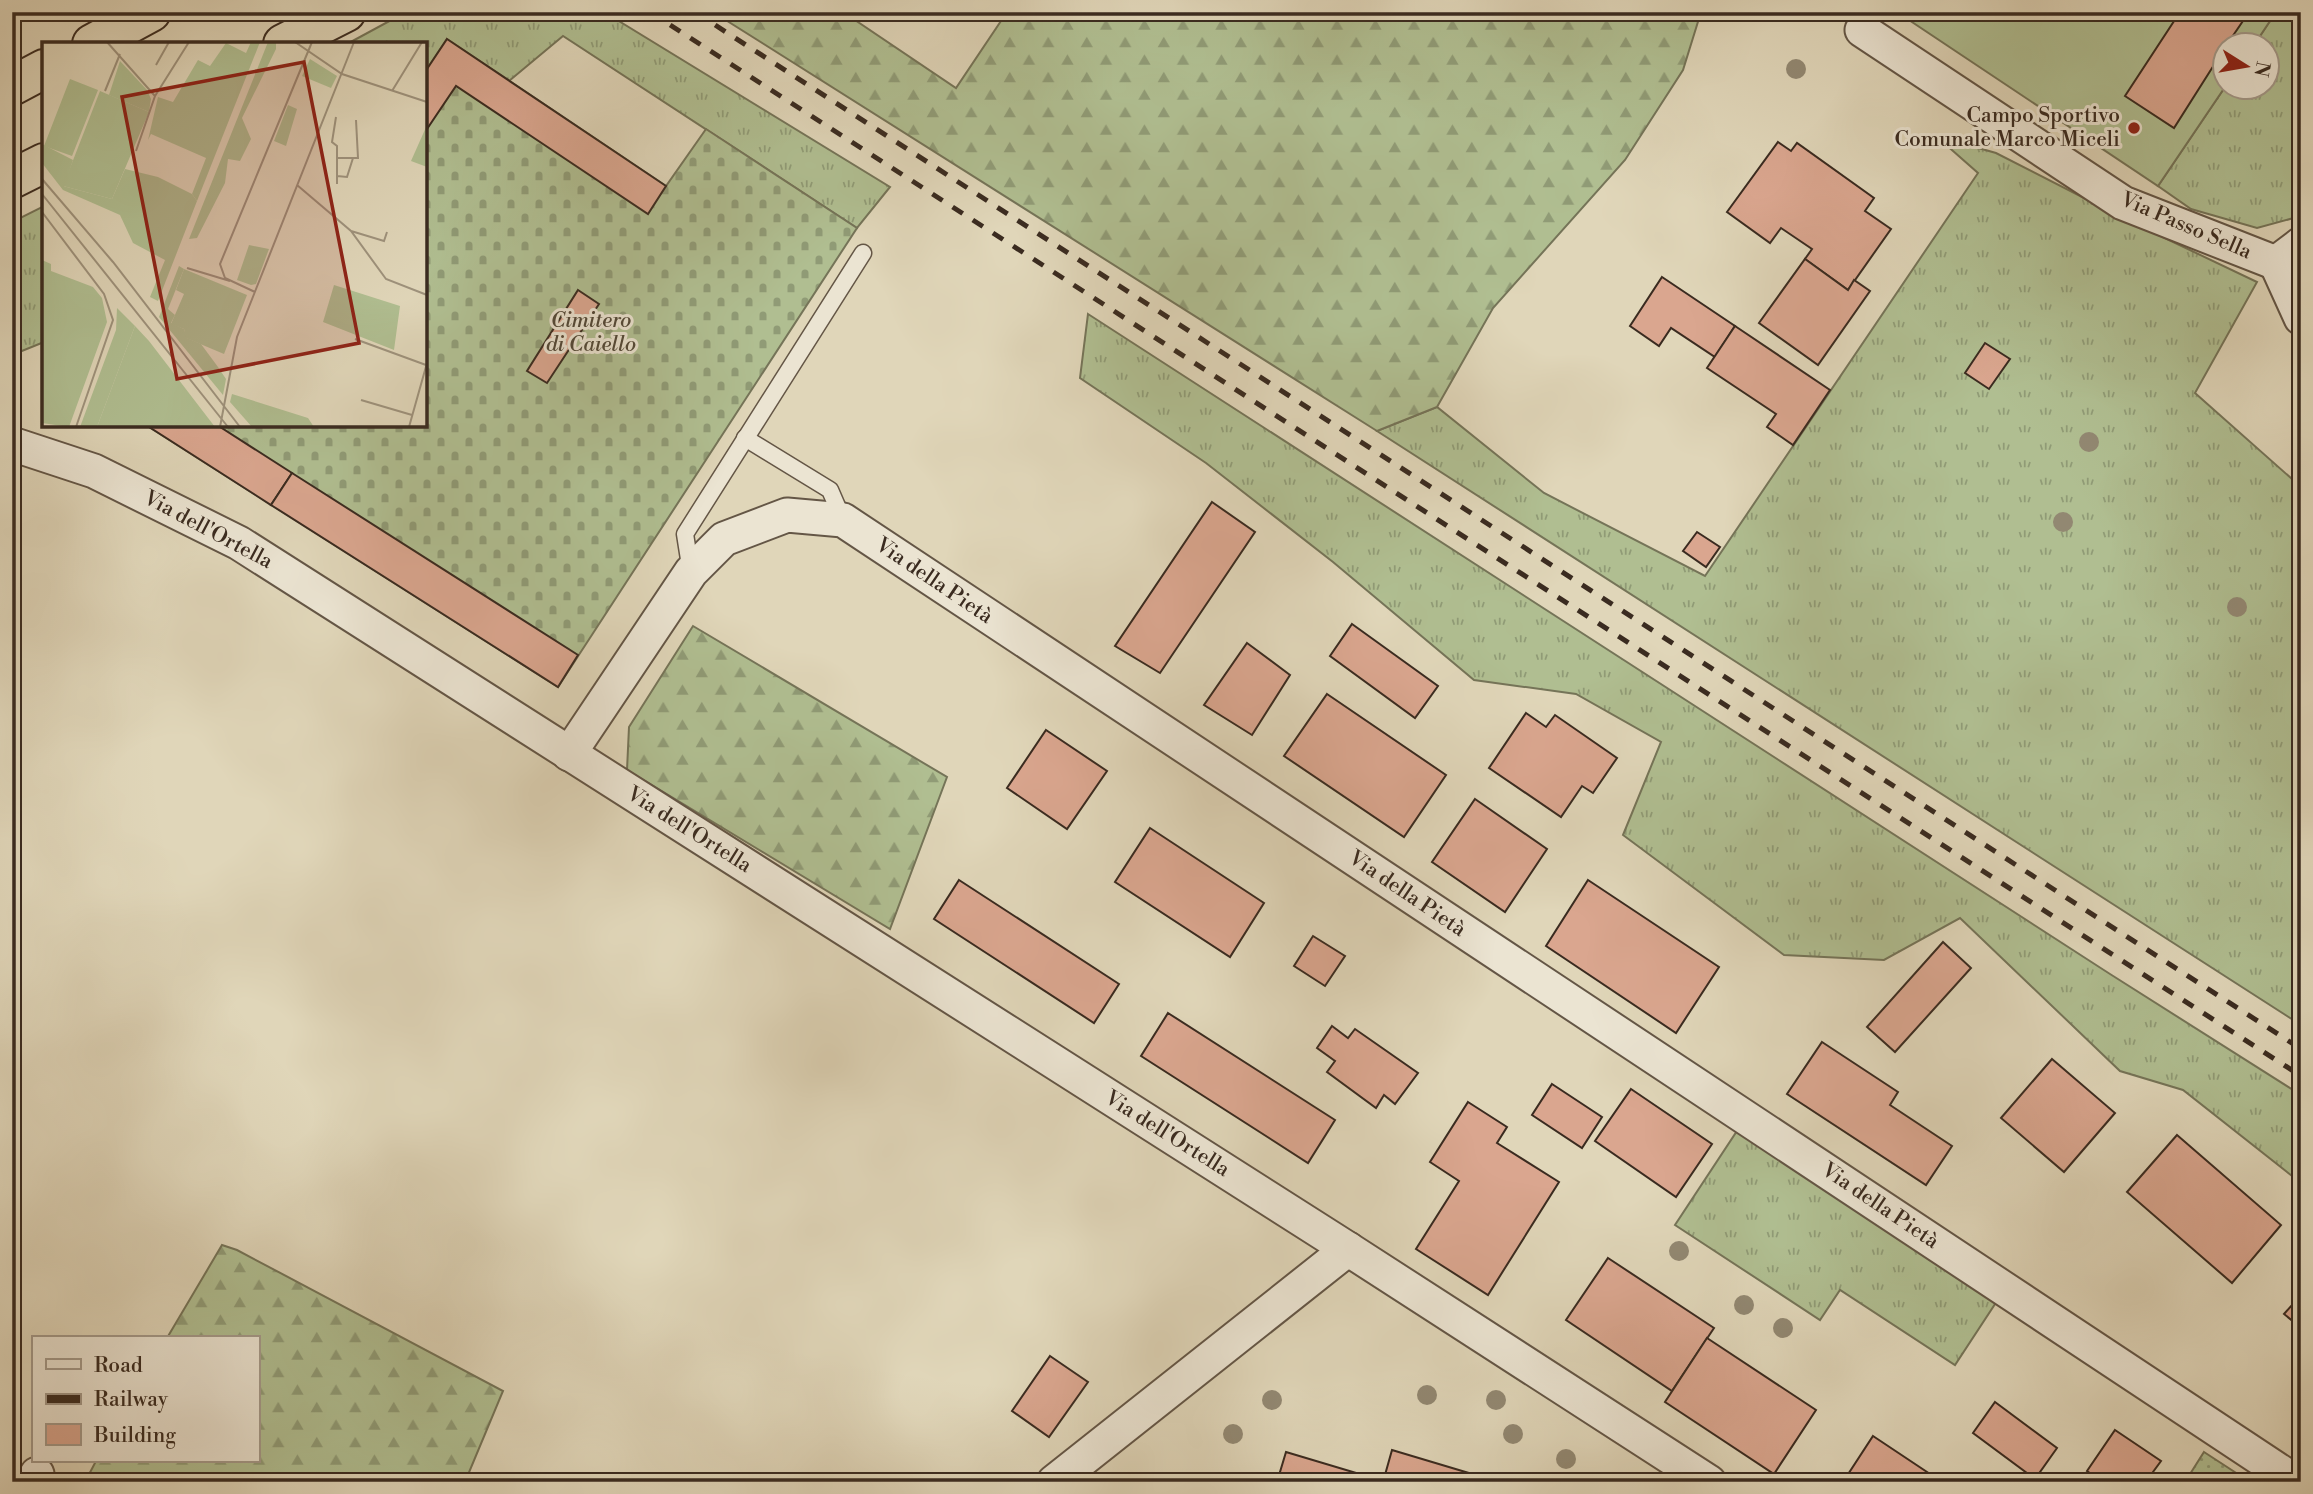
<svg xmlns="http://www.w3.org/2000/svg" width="2313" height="1494" font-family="'Libre Bodoni',serif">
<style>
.grass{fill:url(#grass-tufts);stroke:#757458;stroke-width:2}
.forest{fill:url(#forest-firs);stroke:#757458;stroke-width:2}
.cemetery{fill:url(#cemetery-stones);stroke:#757458;stroke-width:2}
.park{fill:url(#park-dots);stroke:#757458;stroke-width:2}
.pitch{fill:#b0be91;stroke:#757458;stroke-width:2}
.building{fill:#daa68f;stroke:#3a2b20;stroke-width:2}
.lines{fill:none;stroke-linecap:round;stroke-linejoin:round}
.service-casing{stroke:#645646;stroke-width:19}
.minor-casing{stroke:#645646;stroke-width:37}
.motorway-casing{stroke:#3a2b20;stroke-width:42}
.service{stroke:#ebe4d2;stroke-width:16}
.minor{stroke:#ebe4d2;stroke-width:33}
.motorway{stroke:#e0d6b9;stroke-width:38}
.rail{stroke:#3a2b20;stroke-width:5;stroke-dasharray:12 12;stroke-linecap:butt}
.tree{fill:#928872}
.poi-dot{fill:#8f2418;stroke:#ebe4d2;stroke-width:2.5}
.labels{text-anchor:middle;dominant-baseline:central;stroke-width:6;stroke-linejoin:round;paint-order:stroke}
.poi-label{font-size:21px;fill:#3a2b20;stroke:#ebe4d2;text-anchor:end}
.street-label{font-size:21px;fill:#3a2b20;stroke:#ebe4d2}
.park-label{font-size:21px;font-style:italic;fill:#524837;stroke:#ebe4d2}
.inset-road{fill:none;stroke:#9e927c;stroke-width:2}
.view{fill:#8f2418;fill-opacity:0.15;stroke:#8f2418;stroke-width:3.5}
.inset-edge{fill:none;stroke:#3a2b20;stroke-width:3.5}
</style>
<defs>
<pattern id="grass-tufts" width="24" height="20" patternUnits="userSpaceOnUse" patternTransform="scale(1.75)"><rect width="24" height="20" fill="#b0be91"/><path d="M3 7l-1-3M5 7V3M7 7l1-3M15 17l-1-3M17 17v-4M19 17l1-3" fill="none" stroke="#909b76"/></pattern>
<pattern id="forest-firs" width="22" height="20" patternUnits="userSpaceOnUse" patternTransform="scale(1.75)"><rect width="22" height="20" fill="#b0be91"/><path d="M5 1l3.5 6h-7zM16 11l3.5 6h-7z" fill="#909b76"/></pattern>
<pattern id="cemetery-stones" width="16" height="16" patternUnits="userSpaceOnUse" patternTransform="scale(1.75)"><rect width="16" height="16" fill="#b0be91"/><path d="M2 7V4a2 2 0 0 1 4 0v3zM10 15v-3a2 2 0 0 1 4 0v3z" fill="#909b76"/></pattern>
<pattern id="park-dots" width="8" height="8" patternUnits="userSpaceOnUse" patternTransform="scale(1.75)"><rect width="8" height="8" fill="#b0be91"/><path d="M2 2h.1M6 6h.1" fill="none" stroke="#909b76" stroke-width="1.8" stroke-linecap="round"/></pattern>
</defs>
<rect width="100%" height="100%" fill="#e0d6b9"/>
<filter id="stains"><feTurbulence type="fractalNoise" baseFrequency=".00286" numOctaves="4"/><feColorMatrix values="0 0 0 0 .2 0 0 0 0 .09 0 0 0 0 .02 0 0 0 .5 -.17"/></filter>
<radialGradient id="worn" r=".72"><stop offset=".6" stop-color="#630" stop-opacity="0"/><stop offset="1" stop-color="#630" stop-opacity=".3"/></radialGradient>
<!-- grass -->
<g class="grass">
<polygon points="406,12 604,12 890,187 857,228 563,36 509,81 425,72 425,44 347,44"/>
<polygon points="2276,12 2301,12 2301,216 2257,228 2191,209 2158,186 2225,87 2268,88 2268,46 2254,45"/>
<polygon points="1936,136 1996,153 2129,221 2257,282 2195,393 2301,487 2301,1025 1377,431 1437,407 1544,493 1705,576 1978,173"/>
<polygon points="44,206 44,342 12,355 12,222"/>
<polygon points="1088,314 2110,974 2301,1095 2301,1183 2183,1090 2120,1071 1960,918 1884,960 1784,955 1623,835 1661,742 1576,694 1474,680 1333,562 1206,463 1080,378"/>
<polygon points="1737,1131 1997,1301 1955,1365 1840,1290 1820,1320 1675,1225"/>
</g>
<!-- forest -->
<g class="forest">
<polygon points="713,12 843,12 956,88 1007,12 1701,12 1683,70 1625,160 1493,308 1437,407 1377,431"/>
<polygon points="693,626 947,777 890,929 627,770 629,727"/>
<polygon points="222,1245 237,1250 503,1391 465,1482 85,1482 96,1461 257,1461 257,1338 167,1338"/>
</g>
<!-- cemetery -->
<polygon class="cemetery" points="447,39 666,186 706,129 857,228 558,687 146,425 425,425 425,72"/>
<!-- park -->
<polygon class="park" points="2204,1452 2250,1482 2185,1482"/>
<!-- pitch -->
<polygon class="pitch" points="1897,12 2276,12 2254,45 2226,46 2225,87 2158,186"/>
<!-- building -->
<g class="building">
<polygon points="2180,12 2249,12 2226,46 2174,128 2125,96"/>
<polygon points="447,39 666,186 648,214 456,86 425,132 425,72"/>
<polygon points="1778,142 1791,151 1797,143 1874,198 1865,211 1891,229 1848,290 1805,259 1812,249 1781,228 1770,243 1727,212"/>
<polygon points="1805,259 1848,290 1854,280 1870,291 1818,365 1759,323"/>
<polygon points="1662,277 1735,326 1715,357 1671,328 1659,346 1630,326"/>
<polygon points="578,290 599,304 547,383 527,371"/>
<polygon points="1735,326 1830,390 1793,445 1767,427 1776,414 1707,368"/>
<polygon points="1985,343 2010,359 1989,389 1965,373"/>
<polygon points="146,425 217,425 292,473 271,505"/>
<polygon points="292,473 578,655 558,687 271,505"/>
<polygon points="1212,502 1255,532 1160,673 1115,646"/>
<polygon points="1697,532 1720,547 1706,567 1683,551"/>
<polygon points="1352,624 1438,686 1415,718 1330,656"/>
<polygon points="1247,643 1290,675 1252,735 1204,705"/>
<polygon points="1327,694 1446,775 1404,837 1284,756"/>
<polygon points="1526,713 1546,727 1555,715 1617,758 1593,793 1582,786 1561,817 1489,768"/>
<polygon points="1046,730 1107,771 1067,829 1007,788"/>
<polygon points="1475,799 1547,849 1505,912 1432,862"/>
<polygon points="1150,828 1264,903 1230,957 1115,882"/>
<polygon points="959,880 1119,984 1094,1023 934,919"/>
<polygon points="1588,880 1719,967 1676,1033 1546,946"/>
<polygon points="1313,936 1345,956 1325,986 1294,966"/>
<polygon points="1943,942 1971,968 1895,1052 1867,1027"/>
<polygon points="1168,1013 1335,1120 1308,1163 1141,1056"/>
<polygon points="1332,1026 1348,1038 1355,1029 1418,1073 1395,1104 1384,1095 1376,1108 1327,1072 1335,1061 1317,1048"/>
<polygon points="1822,1042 1898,1092 1890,1105 1952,1146 1926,1185 1787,1094"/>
<polygon points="2052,1059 2115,1113 2064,1172 2001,1118"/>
<polygon points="1552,1084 1602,1117 1582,1148 1532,1115"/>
<polygon points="1631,1089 1712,1144 1676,1197 1595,1141"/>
<polygon points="1468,1102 1507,1127 1497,1143 1559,1182 1488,1295 1416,1249 1459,1181 1430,1162"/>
<polygon points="2177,1135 2281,1225 2232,1283 2127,1192"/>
<polygon points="1608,1258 1714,1328 1672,1391 1566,1320"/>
<polygon points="2301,1295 2301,1328 2284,1314"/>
<polygon points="1707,1338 1816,1410 1774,1474 1665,1402"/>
<polygon points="1050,1356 1088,1382 1049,1437 1012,1411"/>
<polygon points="1995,1402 2057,1448 2035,1479 1973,1433"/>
<polygon points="2115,1430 2161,1461 2153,1472 2167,1482 2096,1482 2098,1479 2087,1471"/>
<polygon points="1873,1436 1942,1482 1843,1482"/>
<polygon points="1392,1450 1499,1482 1383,1482"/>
<polygon points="1286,1452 1383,1481 1383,1482 1277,1482"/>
</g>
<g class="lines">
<defs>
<g id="service">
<polyline points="745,438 830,490 843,520"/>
<polyline points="691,572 685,534 863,253"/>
</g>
<g id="minor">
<polyline points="1862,30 2123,203 2276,263 2301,244"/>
<polyline points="2276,263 2301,318"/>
<polyline points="12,444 94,471 239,543 1348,1249 1709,1482"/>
<polyline points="569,754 691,572 724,539 787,515 843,520 2296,1482"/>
<polyline points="32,1482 37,1474"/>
<polyline points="1054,1482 1348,1249"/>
</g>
<g id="motorway">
<polyline points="92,44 151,12"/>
<polyline points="283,44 346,12"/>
<polyline points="12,86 44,69"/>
<polyline points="12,179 44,163"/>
</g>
</defs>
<!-- service casing -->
<use href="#service" class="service-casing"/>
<!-- minor casing -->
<use href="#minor" class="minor-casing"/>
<!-- motorway casing -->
<use href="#motorway" class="motorway-casing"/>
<!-- service -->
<use href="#service" class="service"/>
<!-- minor -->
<use href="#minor" class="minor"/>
<!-- motorway -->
<use href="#motorway" class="motorway"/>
<!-- rail -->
<g class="rail">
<polyline points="650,12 2301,1076"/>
<polyline points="695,12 2301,1049"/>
</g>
</g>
<!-- trees -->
<g class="tree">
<circle cx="1796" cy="69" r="10"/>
<circle cx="2089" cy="442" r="10"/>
<circle cx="2063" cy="522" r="10"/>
<circle cx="2237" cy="607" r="10"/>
<circle cx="1679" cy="1251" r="10"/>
<circle cx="1744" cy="1305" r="10"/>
<circle cx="1783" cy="1328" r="10"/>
<circle cx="1427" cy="1395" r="10"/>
<circle cx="1272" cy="1400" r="10"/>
<circle cx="1496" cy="1400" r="10"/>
<circle cx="1233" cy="1434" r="10"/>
<circle cx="1513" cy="1434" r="10"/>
<circle cx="1566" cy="1459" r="10"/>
</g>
<!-- markers -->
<circle class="poi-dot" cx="2134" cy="128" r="7"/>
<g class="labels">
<!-- poi labels -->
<g class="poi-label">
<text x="2120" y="116">Campo Sportivo<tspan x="2120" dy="24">Comunale Marco Miceli</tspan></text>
</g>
<!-- street labels -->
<g class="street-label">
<text transform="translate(2186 226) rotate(23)">Via Passo Sella</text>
<text transform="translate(208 530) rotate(28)">Via dell'Ortella</text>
<text transform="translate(934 581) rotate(34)">Via della Pietà</text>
<text transform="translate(689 830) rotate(32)">Via dell'Ortella</text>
<text transform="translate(1407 894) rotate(34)">Via della Pietà</text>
<text transform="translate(1167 1134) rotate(32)">Via dell'Ortella</text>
<text transform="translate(1880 1206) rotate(34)">Via della Pietà</text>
</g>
<!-- park labels -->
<g class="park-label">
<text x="591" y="321">Cimitero<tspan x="591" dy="24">di Caiello</tspan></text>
</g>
</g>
<!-- overview -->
<g transform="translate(42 42)">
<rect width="385" height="385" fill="#e0d6b9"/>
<path d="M209,0H218L155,159L150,152L164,116L109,92L106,98L116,55L131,60L156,18L168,24L184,1L204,11ZM226,0H234V7L200,76L209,97L198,119L186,117L183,141L155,196L147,197ZM78,19L105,48L109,57L107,70L67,53ZM246,63L255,67L244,104L232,99ZM385,83V125L369,119ZM0,102L31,118L21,148L0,121ZM137,224L142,227L126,267L133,273L129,281L142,287L145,296L159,302L176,325L184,337L181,353L117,275ZM75,266L93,284L55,385H38L74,288Z" fill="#b0be91"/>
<path d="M83,127L116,135L150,152L155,159L116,259L108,255L123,218L91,201L78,173L21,148V144L70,157ZM207,203L227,207L214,242L209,243L195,238ZM292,243L358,264L352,308L281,280ZM93,284L107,299L173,385H55ZM190,352L266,376L272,385H210L188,360Z" fill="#b0be91"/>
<path d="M142,227L205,253L182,312L144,296L142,287L129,282L142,252L134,248Z" fill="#b0be91"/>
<path d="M268,17L295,34L289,46L260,34Z" fill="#b0be91"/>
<path d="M28,37L56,48L30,114L2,104ZM58,49L107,70L70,157L21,144ZM0,218L9,222V229L51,245L60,256L65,280L27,385L0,381Z" fill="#b0be91"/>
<path class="inset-road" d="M65,0L113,54L94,109M253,0L300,32L385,60M114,23L127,0M63,49L78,12M350,49L380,0M113,54L147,0M294,75L290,100L295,104V142M295,116H316L314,78M295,134L305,135L311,116M0,137L71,220L198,385M255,143L309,189L344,237L385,253M0,152L186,385M0,170L62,252L71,278L34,385M309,189L342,199L345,190M145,226L188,239M213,250L183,236L178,222L270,0M313,297L384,323M319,358L370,373M178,385L195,295L312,0M367,385L385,321"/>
<path class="view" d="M262,20L317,301L135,337L80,55Z"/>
<rect width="385" height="385" class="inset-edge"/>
</g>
<!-- margin -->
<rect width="2313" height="1494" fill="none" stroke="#e0d6b9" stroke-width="42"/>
<rect x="14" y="14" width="2285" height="1466" fill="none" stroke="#3a2b20" stroke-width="3.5"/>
<rect x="21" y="21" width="2271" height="1452" fill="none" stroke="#3a2b20" stroke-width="2"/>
<!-- legend -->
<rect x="32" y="1336" width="228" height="126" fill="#ebe4d2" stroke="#a49a8b" stroke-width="2"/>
<rect x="46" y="1359" width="35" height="10" fill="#ebe4d2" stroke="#a49a8b" stroke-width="2"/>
<text x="94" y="1372" font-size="21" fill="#3a2b20">Road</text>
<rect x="46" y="1394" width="35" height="10" fill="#3a2b20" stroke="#a49a8b" stroke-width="2"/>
<text x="94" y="1406" font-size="21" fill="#3a2b20">Railway</text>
<rect x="46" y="1424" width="35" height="21" fill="#daa68f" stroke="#a49a8b" stroke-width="2"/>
<text x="94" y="1442" font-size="21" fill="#3a2b20">Building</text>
<!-- north arrow -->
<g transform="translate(2246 66) rotate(101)"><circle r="33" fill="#ebe4d2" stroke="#a49a8b" stroke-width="2"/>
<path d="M0-5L12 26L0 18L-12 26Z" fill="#8f2418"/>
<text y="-10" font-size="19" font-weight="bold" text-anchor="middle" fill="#3a2b20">N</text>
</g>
<rect width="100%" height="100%" filter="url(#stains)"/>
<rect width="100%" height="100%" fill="url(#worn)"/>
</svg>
